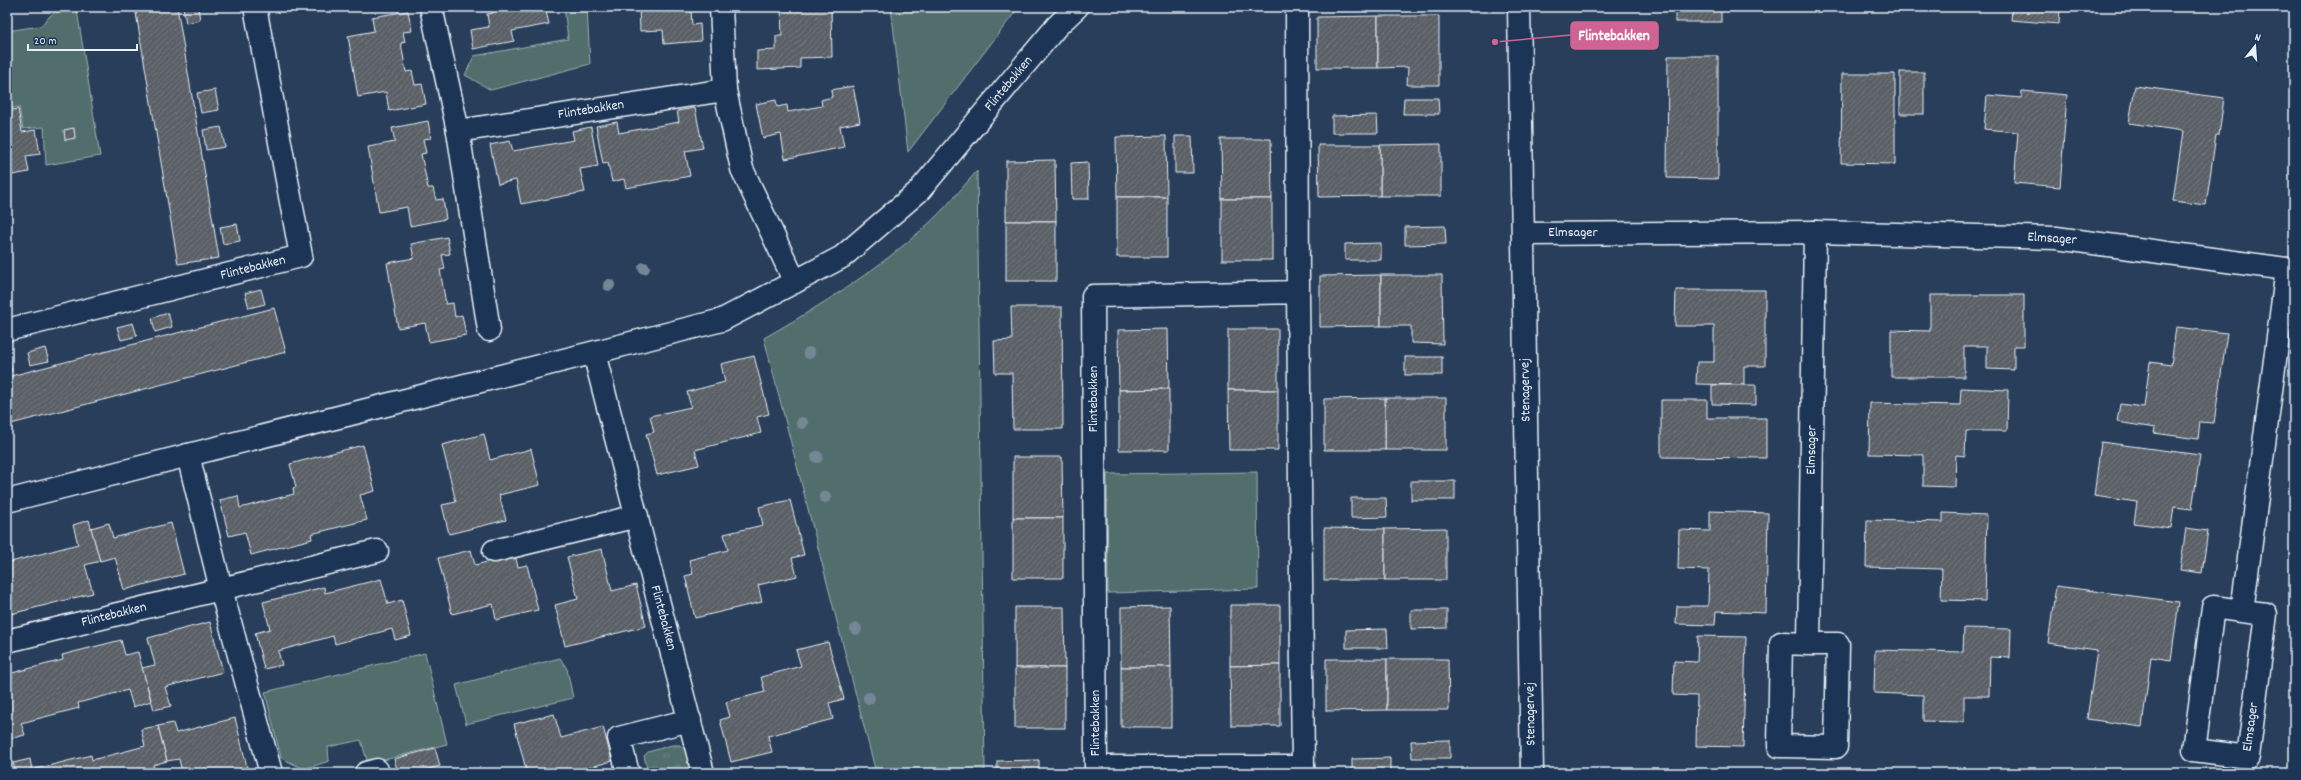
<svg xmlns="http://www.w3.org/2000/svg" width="2301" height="780" font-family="Dekko,sans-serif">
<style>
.grass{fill:url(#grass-tufts);stroke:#9cb0b2}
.park{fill:#516e6d;stroke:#9cb0b2}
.building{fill:url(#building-hatch);stroke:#e8f1f8}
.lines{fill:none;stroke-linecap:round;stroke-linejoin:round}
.minor-casing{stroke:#e8f1f8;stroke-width:25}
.tertiary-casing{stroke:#e8f1f8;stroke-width:25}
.minor{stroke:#1d3557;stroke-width:22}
.tertiary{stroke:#1d3557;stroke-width:22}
.tree{fill:#758796}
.labels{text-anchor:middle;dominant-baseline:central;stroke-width:3.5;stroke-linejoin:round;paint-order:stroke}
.street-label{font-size:14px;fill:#e8f1f8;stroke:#1d3557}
.leader{fill:none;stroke:#cf6492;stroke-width:1.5}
.callout-dot{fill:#cf6492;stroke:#1d3557;stroke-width:1.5}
.callout{fill:#cf6492;stroke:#cf6492;stroke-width:1.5}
.callout-label{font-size:15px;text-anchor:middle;font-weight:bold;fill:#fff}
</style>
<defs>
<pattern id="grass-tufts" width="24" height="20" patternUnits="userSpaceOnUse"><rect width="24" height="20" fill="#516e6d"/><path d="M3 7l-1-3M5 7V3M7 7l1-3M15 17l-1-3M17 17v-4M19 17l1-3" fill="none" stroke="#6a8383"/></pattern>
<pattern id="building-hatch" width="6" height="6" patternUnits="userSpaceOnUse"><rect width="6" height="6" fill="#5a6166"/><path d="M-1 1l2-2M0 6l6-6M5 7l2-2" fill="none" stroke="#72787d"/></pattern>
</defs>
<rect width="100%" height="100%" fill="#293e5a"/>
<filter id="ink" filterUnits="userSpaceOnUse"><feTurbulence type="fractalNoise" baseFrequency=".025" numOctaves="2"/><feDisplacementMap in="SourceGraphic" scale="8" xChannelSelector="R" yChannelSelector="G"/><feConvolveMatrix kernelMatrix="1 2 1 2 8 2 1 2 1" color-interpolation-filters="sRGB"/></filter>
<g filter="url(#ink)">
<!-- grass -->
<polygon class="grass" points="672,745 680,745 685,750 691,773 648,773 644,756 648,752"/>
<!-- park -->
<g class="park">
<polygon points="564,7 587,7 590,64 491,90 465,75 474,56 568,39"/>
<polygon points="891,7 1019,7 908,152"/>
<polygon points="77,10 100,156 46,165 44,127 23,129 19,107 7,109 7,31 40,26 53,13"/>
<path d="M977,171L985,773H876L764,338C822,305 878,270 927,225C945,209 961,189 977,171Z"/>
<polygon points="1257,472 1258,589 1108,593 1107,474"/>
<polygon points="425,653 447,744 368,764 361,740 328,747 329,761 304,769 281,758 265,692"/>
<polygon points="560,658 567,669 573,698 466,724 456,685"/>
</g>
<!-- building -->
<g class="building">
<polygon points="135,7 177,7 219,258 178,264"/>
<polygon points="183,7 198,7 200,20 186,23"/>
<polygon points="492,7 545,7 549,24 512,31 514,41 473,49 470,30 489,27 487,14 493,13"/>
<polygon points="639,7 685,7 685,11 691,10 692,25 700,24 701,41 664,44 663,30 640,31"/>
<polygon points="781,7 831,7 832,57 800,58 800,68 757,70 757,51 776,50 776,36 782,36"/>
<rect x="1675" y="7" width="46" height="15"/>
<polygon points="2012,7 2060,7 2059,24 2011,20"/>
<polygon points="408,11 412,31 403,32 405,42 401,43 406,72 412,71 415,85 422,84 426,104 389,111 386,92 358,97 348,36 374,31 372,17"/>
<polygon points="1378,16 1378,68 1317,68 1317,17"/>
<polygon points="1378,16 1439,16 1439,85 1407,85 1408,67 1378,68"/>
<polygon points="1668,56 1718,56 1718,179 1667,178"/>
<rect x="1900" y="72" width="24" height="42"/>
<polygon points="1842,74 1895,74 1895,164 1841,163"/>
<polygon points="853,86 860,122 840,126 844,147 785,159 781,134 763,138 756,104 776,100 777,107 787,105 788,112 822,106 821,100 832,97 831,90"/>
<polygon points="2135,86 2224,98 2219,135 2216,135 2206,205 2173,201 2183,131 2129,123"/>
<polygon points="215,90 219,110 201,113 197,93"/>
<polygon points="2022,91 2067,95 2060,187 2014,183 2018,132 1984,129 1987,95 2021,98"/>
<polygon points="1404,98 1438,98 1439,114 1403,114"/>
<polygon points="695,108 703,148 685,151 690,176 626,188 624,179 612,182 608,163 603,164 596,126 617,122 619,133 679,122 677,111"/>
<polygon points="18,109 22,132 36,130 40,154 26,156 29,172 7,176 7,111"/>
<polygon points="1377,115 1378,133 1332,133 1332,116"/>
<polygon points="428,121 431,138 423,139 426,153 421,154 428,188 433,188 436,200 443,199 446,219 410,226 407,207 379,212 368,147 395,142 392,128"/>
<polygon points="221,127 225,147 206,150 203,130"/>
<polygon points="591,127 598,166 580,169 585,192 521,204 516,180 498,184 490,145 510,141 513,151 574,140 572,131"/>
<polygon points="74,128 75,138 65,140 64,130"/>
<polygon points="1166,136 1167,197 1117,197 1116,137"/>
<polygon points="1175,136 1192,136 1193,173 1175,173"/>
<polygon points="1221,139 1271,139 1272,199 1222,199"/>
<polygon points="1441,144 1441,196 1380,196 1380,145"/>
<polygon points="1318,145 1380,145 1380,196 1319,197"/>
<polygon points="1055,160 1056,221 1006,221 1006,161"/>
<polygon points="1088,162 1089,199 1072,199 1071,163"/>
<rect x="1117" y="197" width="50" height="60"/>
<rect x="1222" y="199" width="50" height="61"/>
<rect x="1006" y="221" width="50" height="60"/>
<polygon points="237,224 240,241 223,244 220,227"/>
<polygon points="1445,226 1446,244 1405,245 1405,227"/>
<polygon points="447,237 450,254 442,255 445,269 440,270 446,304 453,303 455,317 462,315 466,335 429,342 425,323 398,328 387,263 414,258 411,244"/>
<polygon points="1381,243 1381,260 1345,260 1345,244"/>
<polygon points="1381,275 1381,326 1320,327 1320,276"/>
<polygon points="1381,275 1442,275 1443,344 1411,343 1411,326 1381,326"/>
<polygon points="261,289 265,304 249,308 245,293"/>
<polygon points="1676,290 1765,290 1765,366 1744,366 1744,385 1696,384 1697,362 1714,362 1714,326 1675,326"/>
<polygon points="1930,295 2024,295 2024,346 2014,346 2014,370 1987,369 1987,346 1964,346 1964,377 1891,377 1891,330 1930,331"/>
<polygon points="1011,307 1062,307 1063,429 1013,429 1012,373 995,373 994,341 1012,340"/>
<polygon points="274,308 286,352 7,425 7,377"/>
<polygon points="168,313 172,327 155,332 152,318"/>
<polygon points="133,323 137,336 121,340 117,327"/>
<polygon points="2176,327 2227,333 2214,423 2200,422 2198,439 2154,433 2155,428 2117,422 2120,404 2144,407 2150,362 2171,365"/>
<polygon points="1168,329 1169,389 1119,390 1118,330"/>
<rect x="1228" y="329" width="50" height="61"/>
<polygon points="45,348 49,361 30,365 27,353"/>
<polygon points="754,356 769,414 757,417 761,433 695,450 699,465 657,475 646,434 654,432 650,416 691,407 687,392 725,382 721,364"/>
<polygon points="8,357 12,371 7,372 7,358"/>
<rect x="1405" y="357" width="37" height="18"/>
<polygon points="1712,385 1756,385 1756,405 1712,404"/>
<polygon points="1961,388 2008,390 2007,431 1966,431 1965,456 1956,455 1955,487 1923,486 1923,455 1869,454 1870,403 1960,405"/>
<polygon points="1169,389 1169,450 1119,450 1119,390"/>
<polygon points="1228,390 1278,390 1278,450 1229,450"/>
<rect x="1385" y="398" width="61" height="52"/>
<polygon points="1385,398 1385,450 1324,450 1324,399"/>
<polygon points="1661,400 1707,400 1707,418 1766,418 1766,458 1661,457"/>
<polygon points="484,434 490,460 531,449 540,485 499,495 506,520 449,534 442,505 456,502 442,445"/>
<polygon points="2101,442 2200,455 2192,509 2174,507 2171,528 2134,523 2137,502 2094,496"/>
<polygon points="363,445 375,491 360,495 367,520 311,534 312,539 251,555 245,532 229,536 220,500 238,496 240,508 294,494 293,488 296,487 290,464"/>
<polygon points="1013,457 1062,457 1063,518 1013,518"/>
<rect x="1411" y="481" width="44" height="19"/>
<polygon points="1351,498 1386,498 1387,517 1351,518"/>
<polygon points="790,500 804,555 792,558 797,576 758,585 762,602 695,618 685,576 693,574 689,560 728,550 724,534 763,525 759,507"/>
<polygon points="1710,511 1768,513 1766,613 1716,611 1715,625 1676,624 1677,606 1708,606 1709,570 1678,569 1679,530 1710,531"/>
<polygon points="1943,513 1987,515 1985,601 1941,600 1942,569 1866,567 1867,520 1943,522"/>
<rect x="1013" y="518" width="50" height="60"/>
<polygon points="89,520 100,561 85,565 93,593 7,615 7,563 78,544 73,525"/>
<polygon points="109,523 113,538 171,523 184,574 124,590 115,557 100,561 91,528"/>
<polygon points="1324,528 1385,529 1385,580 1324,580"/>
<polygon points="1446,528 1446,580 1385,580 1385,529"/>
<polygon points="2186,528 2208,531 2202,573 2180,570"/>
<polygon points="602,549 612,591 636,585 646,626 565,646 555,605 578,599 567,557"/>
<polygon points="471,550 475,565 515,555 518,567 527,565 538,610 496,620 493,604 452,614 438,558"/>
<polygon points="381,579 388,604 402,600 411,636 395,640 392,629 335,644 333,636 278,651 282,665 264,669 255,633 270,629 263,602 324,587 325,593"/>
<polygon points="2056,586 2179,602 2171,660 2151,657 2142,727 2087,719 2097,650 2048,643"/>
<polygon points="1230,605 1280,605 1280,665 1230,666"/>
<polygon points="1170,606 1171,667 1121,667 1121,607"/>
<polygon points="1015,607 1064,607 1065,668 1015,668"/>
<polygon points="1411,610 1447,610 1447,628 1411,629"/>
<polygon points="210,622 223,672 165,687 171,706 154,710 142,668 155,665 148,638"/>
<polygon points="1964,628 2011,629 2010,658 1990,657 1989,696 1964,696 1964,722 1923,721 1923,695 1874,693 1875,650 1963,652"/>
<polygon points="1387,629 1388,648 1346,648 1346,630"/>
<polygon points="1698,636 1746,637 1743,747 1696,746 1697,696 1673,695 1674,661 1697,662"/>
<polygon points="121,640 125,655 138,652 151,701 133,707 128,690 78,703 79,708 21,723 25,735 9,739 7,731 7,687 11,686 8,674 63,660 62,655"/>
<polygon points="828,642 844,699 829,703 833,719 768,736 772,752 731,762 720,720 730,717 726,702 765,692 761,677 801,666 796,650"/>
<polygon points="1326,659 1387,659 1387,710 1326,711"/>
<polygon points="1387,659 1448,659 1449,710 1387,710"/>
<polygon points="1280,665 1280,726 1231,726 1230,666"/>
<rect x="1121" y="667" width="50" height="60"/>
<rect x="1015" y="668" width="50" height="60"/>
<polygon points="554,714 561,738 603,727 612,761 570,773 527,773 514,724"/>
<polygon points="235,718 247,767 225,773 182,773 179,759 167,761 158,726 173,723 176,733"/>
<polygon points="158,726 167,761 153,765 155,773 16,773 13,763 30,759 32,770 91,755 92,760 145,746 141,729"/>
<polygon points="1450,740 1450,758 1412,758 1411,741"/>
<polygon points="435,748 440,766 414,773 398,773 394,759"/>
<polygon points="1390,758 1390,773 1352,773 1352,759"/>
<polygon points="1039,760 1039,773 997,773 997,761"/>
</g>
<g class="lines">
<defs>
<g id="minor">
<polyline points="431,7 458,131 725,90"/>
<polyline points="721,7 725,90 742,169 795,282"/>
<polyline points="1297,7 1298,292 1303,767 1096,767 1093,296 1298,292"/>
<polyline points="458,131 489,330"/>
<polyline points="1523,234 1815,232 2056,238 2294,270"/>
<polyline points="7,330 301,256 255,7"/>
<polyline points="594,353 703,773"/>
<polyline points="188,455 221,589 271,773"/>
<polyline points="7,501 722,320 842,257 919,191 1057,26 1077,7"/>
<polyline points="494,551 637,516"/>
<polyline points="2242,611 2266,614 2248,757 2194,750 2213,607 2242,611 2287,269"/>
<polyline points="7,641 377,551"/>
<polyline points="1809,644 1838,644 1836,747 1779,746 1781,643 1809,644 1815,232"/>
<polyline points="366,773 377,770"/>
<polyline points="628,773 619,738 690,720"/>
</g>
<polyline id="tertiary" points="1519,7 1532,773"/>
</defs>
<!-- minor casing -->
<use href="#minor" class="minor-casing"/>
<!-- tertiary casing -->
<use href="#tertiary" class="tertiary-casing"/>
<!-- minor -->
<use href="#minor" class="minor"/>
<!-- tertiary -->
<use href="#tertiary" class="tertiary"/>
</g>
<!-- trees -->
<g class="tree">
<circle cx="644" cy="268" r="6"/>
<circle cx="609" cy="285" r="6"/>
<circle cx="809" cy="353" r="6"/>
<circle cx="802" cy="423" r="6"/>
<circle cx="817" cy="457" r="6"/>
<circle cx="825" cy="497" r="6"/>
<circle cx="856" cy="629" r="6"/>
<circle cx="869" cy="698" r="6"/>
</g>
</g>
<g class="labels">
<!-- street labels -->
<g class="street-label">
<text transform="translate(1009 84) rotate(-50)">Flintebakken</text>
<text transform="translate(591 110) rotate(-9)">Flintebakken</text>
<text x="1573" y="233">Elmsager</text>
<text transform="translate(2052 239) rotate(4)">Elmsager</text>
<text transform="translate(253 268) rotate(-14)">Flintebakken</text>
<text transform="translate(1526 390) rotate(-91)">Stenagervej</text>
<text transform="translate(1094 399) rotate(-90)">Flintebakken</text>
<text transform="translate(1812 450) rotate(-89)">Elmsager</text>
<text transform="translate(114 615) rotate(-14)">Flintebakken</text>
<text transform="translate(663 618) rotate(75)">Flintebakken</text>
<text transform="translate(1531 714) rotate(-91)">Stenagervej</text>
<text transform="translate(1096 723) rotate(-90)">Flintebakken</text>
<text transform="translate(2251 727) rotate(-82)">Elmsager</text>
</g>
</g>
<!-- callouts -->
<path class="leader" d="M1495 42L1571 35"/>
<circle class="callout-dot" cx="1495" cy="42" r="4"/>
<rect class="callout" x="1571" y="22" width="87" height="27" rx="4"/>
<g class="callout-label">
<text x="1614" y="40">Flintebakken</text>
</g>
<!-- margin -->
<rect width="2301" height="780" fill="none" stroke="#1d3557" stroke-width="24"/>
<rect x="12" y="12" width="2277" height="756" fill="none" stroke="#e8f1f8" stroke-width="1.5" filter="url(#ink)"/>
<!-- north arrow -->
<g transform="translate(2255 46) rotate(17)" stroke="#1d3557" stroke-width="3" paint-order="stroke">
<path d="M0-3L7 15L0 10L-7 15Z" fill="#e8f1f8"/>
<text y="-6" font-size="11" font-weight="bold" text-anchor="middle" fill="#e8f1f8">N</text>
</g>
<!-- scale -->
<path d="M28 44v6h109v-6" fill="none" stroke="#e8f1f8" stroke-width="2"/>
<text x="34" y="44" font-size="12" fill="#e8f1f8" stroke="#1d3557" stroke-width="3" paint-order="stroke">20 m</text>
</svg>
